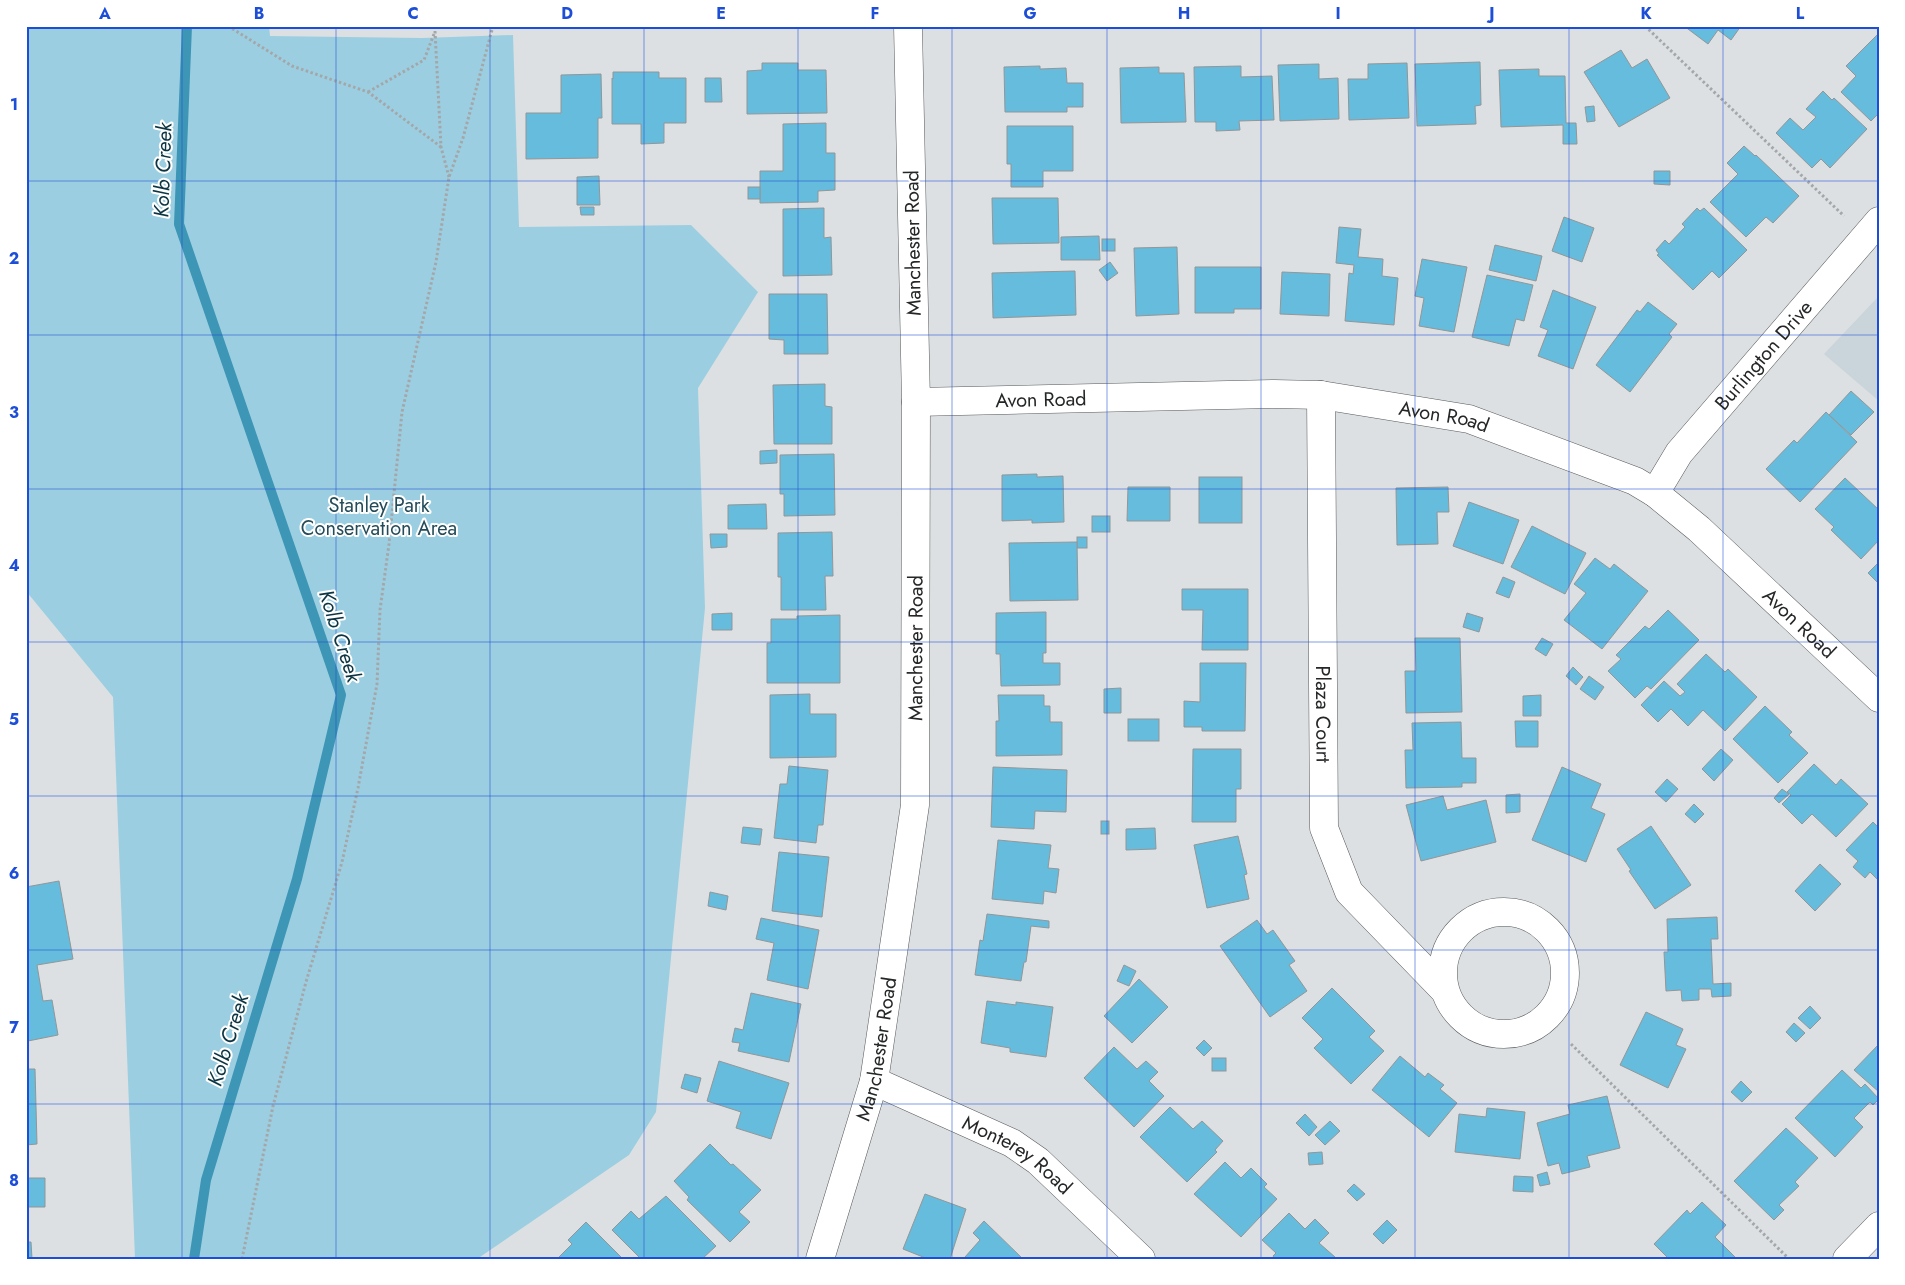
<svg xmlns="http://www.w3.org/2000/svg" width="1905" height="1285" font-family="Jost,sans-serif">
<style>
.built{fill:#c9d5da}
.green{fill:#9ccee1}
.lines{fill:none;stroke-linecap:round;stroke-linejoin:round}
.stream{stroke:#3d96b5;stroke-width:10}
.building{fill:#65bcdc;stroke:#939698}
.minor-casing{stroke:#565a5b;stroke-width:29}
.path{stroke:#a4a7a9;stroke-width:3;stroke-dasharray:2.5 2.5;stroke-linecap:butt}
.minor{stroke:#fff;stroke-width:28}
.grid{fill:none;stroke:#1d4ed8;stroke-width:1;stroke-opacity:0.55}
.labels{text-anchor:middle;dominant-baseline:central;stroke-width:4;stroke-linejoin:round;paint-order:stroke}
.street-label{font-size:20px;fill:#252627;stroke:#fff}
.park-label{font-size:20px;fill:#244b59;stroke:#fff}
.water-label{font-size:21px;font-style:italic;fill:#0c3543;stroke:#fff}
.neatline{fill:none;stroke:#1d4ed8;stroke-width:2}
.grid-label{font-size:16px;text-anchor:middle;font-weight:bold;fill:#1d4ed8}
</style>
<rect width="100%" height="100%" fill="#dce0e2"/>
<!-- built -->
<polygon class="built" points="1879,296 1879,401 1824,354"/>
<!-- green -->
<polygon class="green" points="26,26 269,26 270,36 422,38 513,35 519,227 691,225 758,292 698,388 705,608 656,1112 629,1155 477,1259 135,1259 113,697 26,591"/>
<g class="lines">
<!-- stream -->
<polyline class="stream" points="187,26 179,224 341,695 297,879 206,1180 194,1259"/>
</g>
<!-- building -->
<g class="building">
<polygon points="1684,26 1741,26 1731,40 1718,30 1708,44"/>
<polygon points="1878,34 1879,113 1871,121 1841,92 1856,76 1846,66"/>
<polygon points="1621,50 1632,68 1647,59 1670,98 1619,127 1584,72"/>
<polygon points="1480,62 1481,105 1475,106 1476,124 1417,126 1415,64"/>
<polygon points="762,63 798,63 798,70 826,70 827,113 747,114 747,71 762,70"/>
<polygon points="1407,63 1409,118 1349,120 1348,79 1368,79 1368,64"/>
<polygon points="1319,64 1319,79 1338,78 1339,119 1280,121 1278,65"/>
<polygon points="1040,66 1040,69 1066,68 1067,83 1083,83 1083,107 1067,107 1067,112 1005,112 1004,67"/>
<polygon points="1241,66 1241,77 1272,76 1274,120 1239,121 1240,130 1216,131 1216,122 1195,122 1194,67"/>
<polygon points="1159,67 1159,73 1184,73 1186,122 1121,123 1120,68"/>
<polygon points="1539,69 1539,76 1565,76 1566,123 1576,123 1577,144 1563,144 1563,125 1501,127 1499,70"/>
<polygon points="613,72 659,72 659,78 686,78 686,123 664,123 664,143 641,144 641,124 612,124 612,78 613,79"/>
<polygon points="601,74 602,118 598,118 598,158 526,159 526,113 561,113 561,75"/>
<polygon points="705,78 721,78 722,102 705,102"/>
<polygon points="1823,91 1832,100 1834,98 1867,129 1830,168 1821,159 1812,168 1776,133 1790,118 1803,130 1816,117 1806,109"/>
<polygon points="1594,106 1595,121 1587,122 1585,107"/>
<polygon points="826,123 826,153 835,153 835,190 818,191 818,202 760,203 760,171 783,171 783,124"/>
<polygon points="1007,126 1073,126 1073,171 1043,171 1043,187 1011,187 1011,164 1007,164"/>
<polygon points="1744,146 1755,156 1756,155 1799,196 1773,223 1766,217 1746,237 1710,202 1738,174 1727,163"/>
<polygon points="1654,171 1670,171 1670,185 1654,184"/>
<polygon points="599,176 600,205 577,205 577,177"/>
<rect x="748" y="187" width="12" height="12"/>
<polygon points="992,198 1058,198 1059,243 993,244"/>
<polygon points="580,207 594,207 594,215 581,215"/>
<polygon points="824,208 824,238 831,237 832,275 783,276 783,209"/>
<polygon points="1697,208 1700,211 1704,208 1747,250 1719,278 1712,271 1693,290 1657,255 1659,254 1656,250 1665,240 1669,244 1685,227 1682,224"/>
<polygon points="1564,217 1594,228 1582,262 1552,251"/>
<polygon points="1339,227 1361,229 1358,257 1383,259 1382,276 1398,278 1394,325 1345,321 1349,273 1353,274 1354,265 1336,263"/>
<polygon points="1099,236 1100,260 1061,260 1061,237"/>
<rect x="1102" y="239" width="13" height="12"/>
<polygon points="1495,245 1542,256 1536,281 1489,270"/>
<polygon points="1177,247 1179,314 1136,316 1134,248"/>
<polygon points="1422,259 1467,267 1454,332 1419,326 1424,298 1415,296"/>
<polygon points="1110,262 1118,273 1107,281 1099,270"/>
<polygon points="1195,267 1261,267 1261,309 1234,309 1234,313 1195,313"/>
<polygon points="1075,271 1076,315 993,318 992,273"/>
<polygon points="1282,272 1330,274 1329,316 1280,314"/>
<polygon points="1487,275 1533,285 1524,321 1516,319 1509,346 1472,337"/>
<polygon points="1553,290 1596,307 1573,369 1538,356 1548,330 1540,327"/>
<polygon points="769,294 827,294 828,354 784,354 784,340 769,339"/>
<polygon points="1648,302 1677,324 1669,334 1672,337 1630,392 1596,365 1637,310 1640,312"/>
<polygon points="825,384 825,406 832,407 832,444 774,444 773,385"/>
<polygon points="1851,391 1874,412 1851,435 1829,415"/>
<polygon points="1826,412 1857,442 1800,502 1766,469 1794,440 1797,443"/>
<polygon points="777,450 777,463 760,464 760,451"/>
<polygon points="834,454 835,515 784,516 784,494 780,494 780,455"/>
<polygon points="1037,474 1037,477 1063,476 1064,522 1032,523 1032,520 1002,521 1002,475"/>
<rect x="1199" y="477" width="43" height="46"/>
<polygon points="1845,478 1879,510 1879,540 1861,559 1831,530 1834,527 1815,509"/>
<polygon points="1128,487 1170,487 1170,521 1127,521"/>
<polygon points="1448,487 1449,512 1437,512 1438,544 1397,545 1396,488"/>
<polygon points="1469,502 1519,520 1503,564 1453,546"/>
<polygon points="766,504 767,529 728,529 728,505"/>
<rect x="1092" y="516" width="18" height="16"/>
<polygon points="1532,526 1586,553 1565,594 1511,567"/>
<polygon points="832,532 833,576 825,576 826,610 781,610 781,577 778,577 778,533"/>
<polygon points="710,534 727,534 727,547 711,548"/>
<rect x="1077" y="537" width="10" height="11"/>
<polygon points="1077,542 1078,600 1010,601 1009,543"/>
<polygon points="1595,558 1610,569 1614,564 1648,591 1602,649 1564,620 1586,593 1574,584"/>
<polygon points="1879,562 1879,584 1868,573"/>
<polygon points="1503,577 1515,582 1509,598 1496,593"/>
<polygon points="1182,589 1248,589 1248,650 1202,650 1203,610 1182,610"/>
<polygon points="1668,610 1699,640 1651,689 1647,686 1635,698 1608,671 1621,659 1616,655 1645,626 1649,629"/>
<polygon points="1046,612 1046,653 1043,653 1043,663 1060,663 1060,685 1001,686 1000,654 996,654 996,613"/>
<polygon points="732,613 732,630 712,630 712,614"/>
<polygon points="1467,613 1483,618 1479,632 1463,627"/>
<polygon points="840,615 840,683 767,683 767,643 771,643 771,619 797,619 797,616"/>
<polygon points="1415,638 1460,638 1462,712 1406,713 1405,671 1416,671"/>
<polygon points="1542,638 1553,644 1546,656 1535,649"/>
<polygon points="1706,654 1725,672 1728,669 1757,697 1725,731 1703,710 1688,726 1671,709 1658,722 1641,705 1664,681 1680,696 1685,692 1677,684"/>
<polygon points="1200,663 1246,663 1245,731 1202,731 1202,727 1184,727 1184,701 1200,702"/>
<polygon points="1573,667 1583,677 1576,685 1566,676"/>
<polygon points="1589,676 1604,687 1595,700 1580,689"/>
<polygon points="1121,688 1121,713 1104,713 1104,689"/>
<polygon points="810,694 810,714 836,714 836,757 770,758 770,695"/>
<polygon points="998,695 1044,695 1044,706 1050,706 1050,722 1062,722 1062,755 996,756 996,721 999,721"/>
<polygon points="1541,695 1541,716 1523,716 1523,696"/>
<polygon points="1765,706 1792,732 1789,735 1808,753 1778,783 1733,739"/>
<rect x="1128" y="719" width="31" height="22"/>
<polygon points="1515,721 1538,721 1538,747 1516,747"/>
<polygon points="1461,722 1462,758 1476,758 1476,783 1462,783 1462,787 1406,788 1405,750 1413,750 1412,723"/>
<polygon points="1193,749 1241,749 1241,789 1236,789 1236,822 1192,822"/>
<polygon points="1721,749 1733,760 1714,781 1702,769"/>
<polygon points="1814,764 1836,785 1841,779 1868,804 1836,837 1812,814 1802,824 1782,804 1791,795 1787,792"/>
<polygon points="789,766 828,770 823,825 818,825 816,843 774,838 780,784 787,784"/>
<polygon points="993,767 1067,770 1066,812 1035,811 1034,829 991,827"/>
<polygon points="1562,767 1601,784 1591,808 1605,814 1586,862 1532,840"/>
<polygon points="1667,779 1678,789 1666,802 1655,792"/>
<polygon points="1782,789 1789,794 1779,803 1774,798"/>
<polygon points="1520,794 1520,812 1506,813 1506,795"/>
<polygon points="1443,796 1447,810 1486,800 1496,842 1421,861 1406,805"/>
<polygon points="1694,804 1704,814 1695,823 1685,814"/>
<rect x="1101" y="821" width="8" height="13"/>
<polygon points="1873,822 1879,828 1879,881 1870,872 1865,878 1853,867 1858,861 1846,850"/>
<polygon points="1651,826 1691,885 1655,909 1629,871 1631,870 1617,849"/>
<polygon points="743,827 762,829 760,845 741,843"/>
<polygon points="1155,828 1156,849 1126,850 1126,829"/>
<polygon points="1238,836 1247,874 1244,875 1249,899 1207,908 1194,845"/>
<polygon points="998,840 1051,845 1048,868 1059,869 1056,893 1044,891 1043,904 992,899"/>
<polygon points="779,852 829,857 822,917 772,911"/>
<polygon points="1820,864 1841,884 1815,911 1795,891"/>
<polygon points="59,881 73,959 37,965 43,1001 52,1000 58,1035 28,1041 26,1038 26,887"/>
<polygon points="710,892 728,896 726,910 708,906"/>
<polygon points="987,914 1049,921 1049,928 1031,926 1026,962 1024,962 1021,981 975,975 980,940 983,941"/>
<polygon points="1717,917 1718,939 1711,939 1713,984 1731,983 1731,996 1712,997 1711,989 1699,989 1699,1000 1682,1001 1681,990 1666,991 1664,952 1668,952 1667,919"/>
<polygon points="761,918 819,930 808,989 767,980 774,943 756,939"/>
<polygon points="1257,920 1267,934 1273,930 1295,961 1289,965 1307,991 1270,1017 1220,946"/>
<polygon points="1124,965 1136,971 1129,986 1117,981"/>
<polygon points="1139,979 1168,1007 1132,1043 1104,1016"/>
<polygon points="1332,988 1375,1031 1369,1037 1384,1051 1351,1084 1314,1048 1323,1039 1302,1018"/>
<polygon points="751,993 801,1004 789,1062 738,1051 740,1043 732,1042 735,1028 743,1030"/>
<polygon points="987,1001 1016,1005 1016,1002 1053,1007 1046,1057 1010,1052 1010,1048 981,1043"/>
<polygon points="1810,1006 1821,1018 1810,1029 1798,1018"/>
<polygon points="1646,1012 1683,1029 1676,1045 1686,1049 1668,1088 1620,1065"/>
<polygon points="1794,1023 1805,1033 1796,1042 1786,1032"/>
<polygon points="1204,1040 1212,1048 1204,1056 1196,1048"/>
<polygon points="1879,1044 1879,1092 1854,1070"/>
<polygon points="1114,1047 1137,1069 1146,1061 1158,1072 1149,1081 1164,1096 1134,1127 1084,1078"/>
<polygon points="1400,1056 1425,1077 1428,1073 1444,1085 1440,1089 1457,1103 1429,1137 1372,1090"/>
<rect x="1212" y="1058" width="14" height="13"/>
<polygon points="719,1061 789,1083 771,1139 736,1128 741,1112 707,1101"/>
<polygon points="26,1069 35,1069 37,1144 26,1145"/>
<polygon points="1842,1070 1861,1088 1865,1084 1879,1099 1873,1105 1870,1102 1854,1118 1863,1127 1835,1157 1795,1118"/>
<polygon points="685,1074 701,1078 697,1093 681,1088"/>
<polygon points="1741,1081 1752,1092 1742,1102 1731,1092"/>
<polygon points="1607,1096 1620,1148 1587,1156 1590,1167 1562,1174 1559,1163 1548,1166 1537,1123 1570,1114 1568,1105"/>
<polygon points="1170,1107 1193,1129 1202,1121 1223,1141 1215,1150 1217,1152 1187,1182 1140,1137"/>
<polygon points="1487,1108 1525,1112 1520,1159 1455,1152 1459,1114 1486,1117"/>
<polygon points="1305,1114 1317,1127 1309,1136 1296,1123"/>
<polygon points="1330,1121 1340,1131 1325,1145 1315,1135"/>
<polygon points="1786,1128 1818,1158 1795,1182 1799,1186 1779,1205 1784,1210 1774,1220 1734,1181"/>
<polygon points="710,1144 731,1165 733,1164 761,1190 739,1212 750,1222 730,1242 687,1200 689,1197 674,1181"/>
<polygon points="1322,1152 1323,1164 1309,1165 1308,1153"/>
<polygon points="1225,1162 1241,1178 1251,1168 1267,1184 1264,1187 1277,1199 1241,1237 1194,1194"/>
<polygon points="26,1172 27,1178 45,1178 45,1207 27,1207 28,1235"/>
<polygon points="1547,1172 1550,1184 1540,1186 1537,1175"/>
<polygon points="1514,1176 1533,1177 1533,1192 1513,1191"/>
<polygon points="1354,1184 1365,1194 1357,1201 1347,1191"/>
<polygon points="925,1194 966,1209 950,1259 928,1259 903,1249"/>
<polygon points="666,1196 716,1246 702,1259 641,1259 612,1230 631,1211 639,1219"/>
<polygon points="1702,1202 1726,1225 1715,1237 1737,1259 1669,1259 1654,1244 1687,1210 1690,1214"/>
<polygon points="1289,1213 1305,1229 1315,1219 1329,1233 1319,1243 1335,1257 1333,1259 1275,1259 1273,1256 1276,1253 1262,1240"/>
<polygon points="1387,1220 1397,1230 1383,1244 1373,1234"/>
<polygon points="984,1221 1023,1259 967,1259 965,1257 980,1240 973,1233"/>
<polygon points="586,1222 623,1259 557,1259 572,1244 568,1240"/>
<polygon points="26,1242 31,1242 32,1259 26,1259"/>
</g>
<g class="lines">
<defs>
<g id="minor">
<path id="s1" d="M1321,395L1324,828L1349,892L1444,990"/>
<path id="s2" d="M916,402L1274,394L1321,395L1469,419L1635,481L1655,493L1699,529L1879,698"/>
<path id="s3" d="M1655,493L1679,453L1879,221"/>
<circle cx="1504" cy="973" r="61"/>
<path id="s4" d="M874,1081L1012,1143L1038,1161L1141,1259"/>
<path id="s5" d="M820,1259L874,1081L915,805L916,402L908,26"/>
<polyline points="1847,1259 1879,1226"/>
</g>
</defs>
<!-- minor casing -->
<use href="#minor" class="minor-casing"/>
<!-- path -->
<g class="path">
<polyline points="228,26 292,66 368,92 441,147"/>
<polyline points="1645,26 1844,216"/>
<polyline points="435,31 441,147 449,177"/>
<polyline points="368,92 424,60 434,34"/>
<polyline points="1571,1044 1789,1259"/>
<polyline points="242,1259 273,1106 306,982 342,862 358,788 377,684 380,610 389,544 402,412 436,262 449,177 463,138 493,26"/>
</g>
<!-- minor -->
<use href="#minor" class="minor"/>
</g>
<!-- grid -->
<path class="grid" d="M182,26V1259M336,26V1259M490,26V1259M644,26V1259M798,26V1259M952,26V1259M1107,26V1259M1261,26V1259M1415,26V1259M1569,26V1259M1723,26V1259M26,181H1879M26,335H1879M26,489H1879M26,642H1879M26,796H1879M26,950H1879M26,1104H1879"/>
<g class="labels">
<!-- street labels -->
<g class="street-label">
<text transform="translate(913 243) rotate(-91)">Manchester Road</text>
<text stroke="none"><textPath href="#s3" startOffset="176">Burlington Drive</textPath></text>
<text stroke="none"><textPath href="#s2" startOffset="125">Avon Road</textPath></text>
<text stroke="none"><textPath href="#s2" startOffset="530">Avon Road</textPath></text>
<text stroke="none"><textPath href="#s2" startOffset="950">Avon Road</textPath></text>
<text stroke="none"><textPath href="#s5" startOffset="622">Manchester Road</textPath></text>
<text stroke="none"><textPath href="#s1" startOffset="319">Plaza Court</textPath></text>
<text stroke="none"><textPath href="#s5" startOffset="218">Manchester Road</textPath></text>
<text stroke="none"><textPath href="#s4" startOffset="162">Monterey Road</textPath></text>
</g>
<!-- park labels -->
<g class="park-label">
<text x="379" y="505">Stanley Park<tspan x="379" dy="23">Conservation Area</tspan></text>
</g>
<!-- water labels -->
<g class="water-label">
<text transform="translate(163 170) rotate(-88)">Kolb Creek</text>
<text transform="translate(340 636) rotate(72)">Kolb Creek</text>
<text transform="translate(228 1040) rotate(-73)">Kolb Creek</text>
</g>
</g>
<!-- border -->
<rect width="1905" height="1285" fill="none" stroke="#ffffff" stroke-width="55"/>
<rect x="28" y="28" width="1850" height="1230" class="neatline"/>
<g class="grid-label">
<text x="105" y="19">A</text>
<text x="259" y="19">B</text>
<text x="413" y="19">C</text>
<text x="567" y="19">D</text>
<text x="721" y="19">E</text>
<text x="875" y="19">F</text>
<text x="1030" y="19">G</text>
<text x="1184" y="19">H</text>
<text x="1338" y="19">I</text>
<text x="1492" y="19">J</text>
<text x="1646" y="19">K</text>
<text x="1800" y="19">L</text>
<text x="14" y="110">1</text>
<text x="14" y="264">2</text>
<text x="14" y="418">3</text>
<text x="14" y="571">4</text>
<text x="14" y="725">5</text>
<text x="14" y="879">6</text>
<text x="14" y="1033">7</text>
<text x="14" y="1186">8</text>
</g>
</svg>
